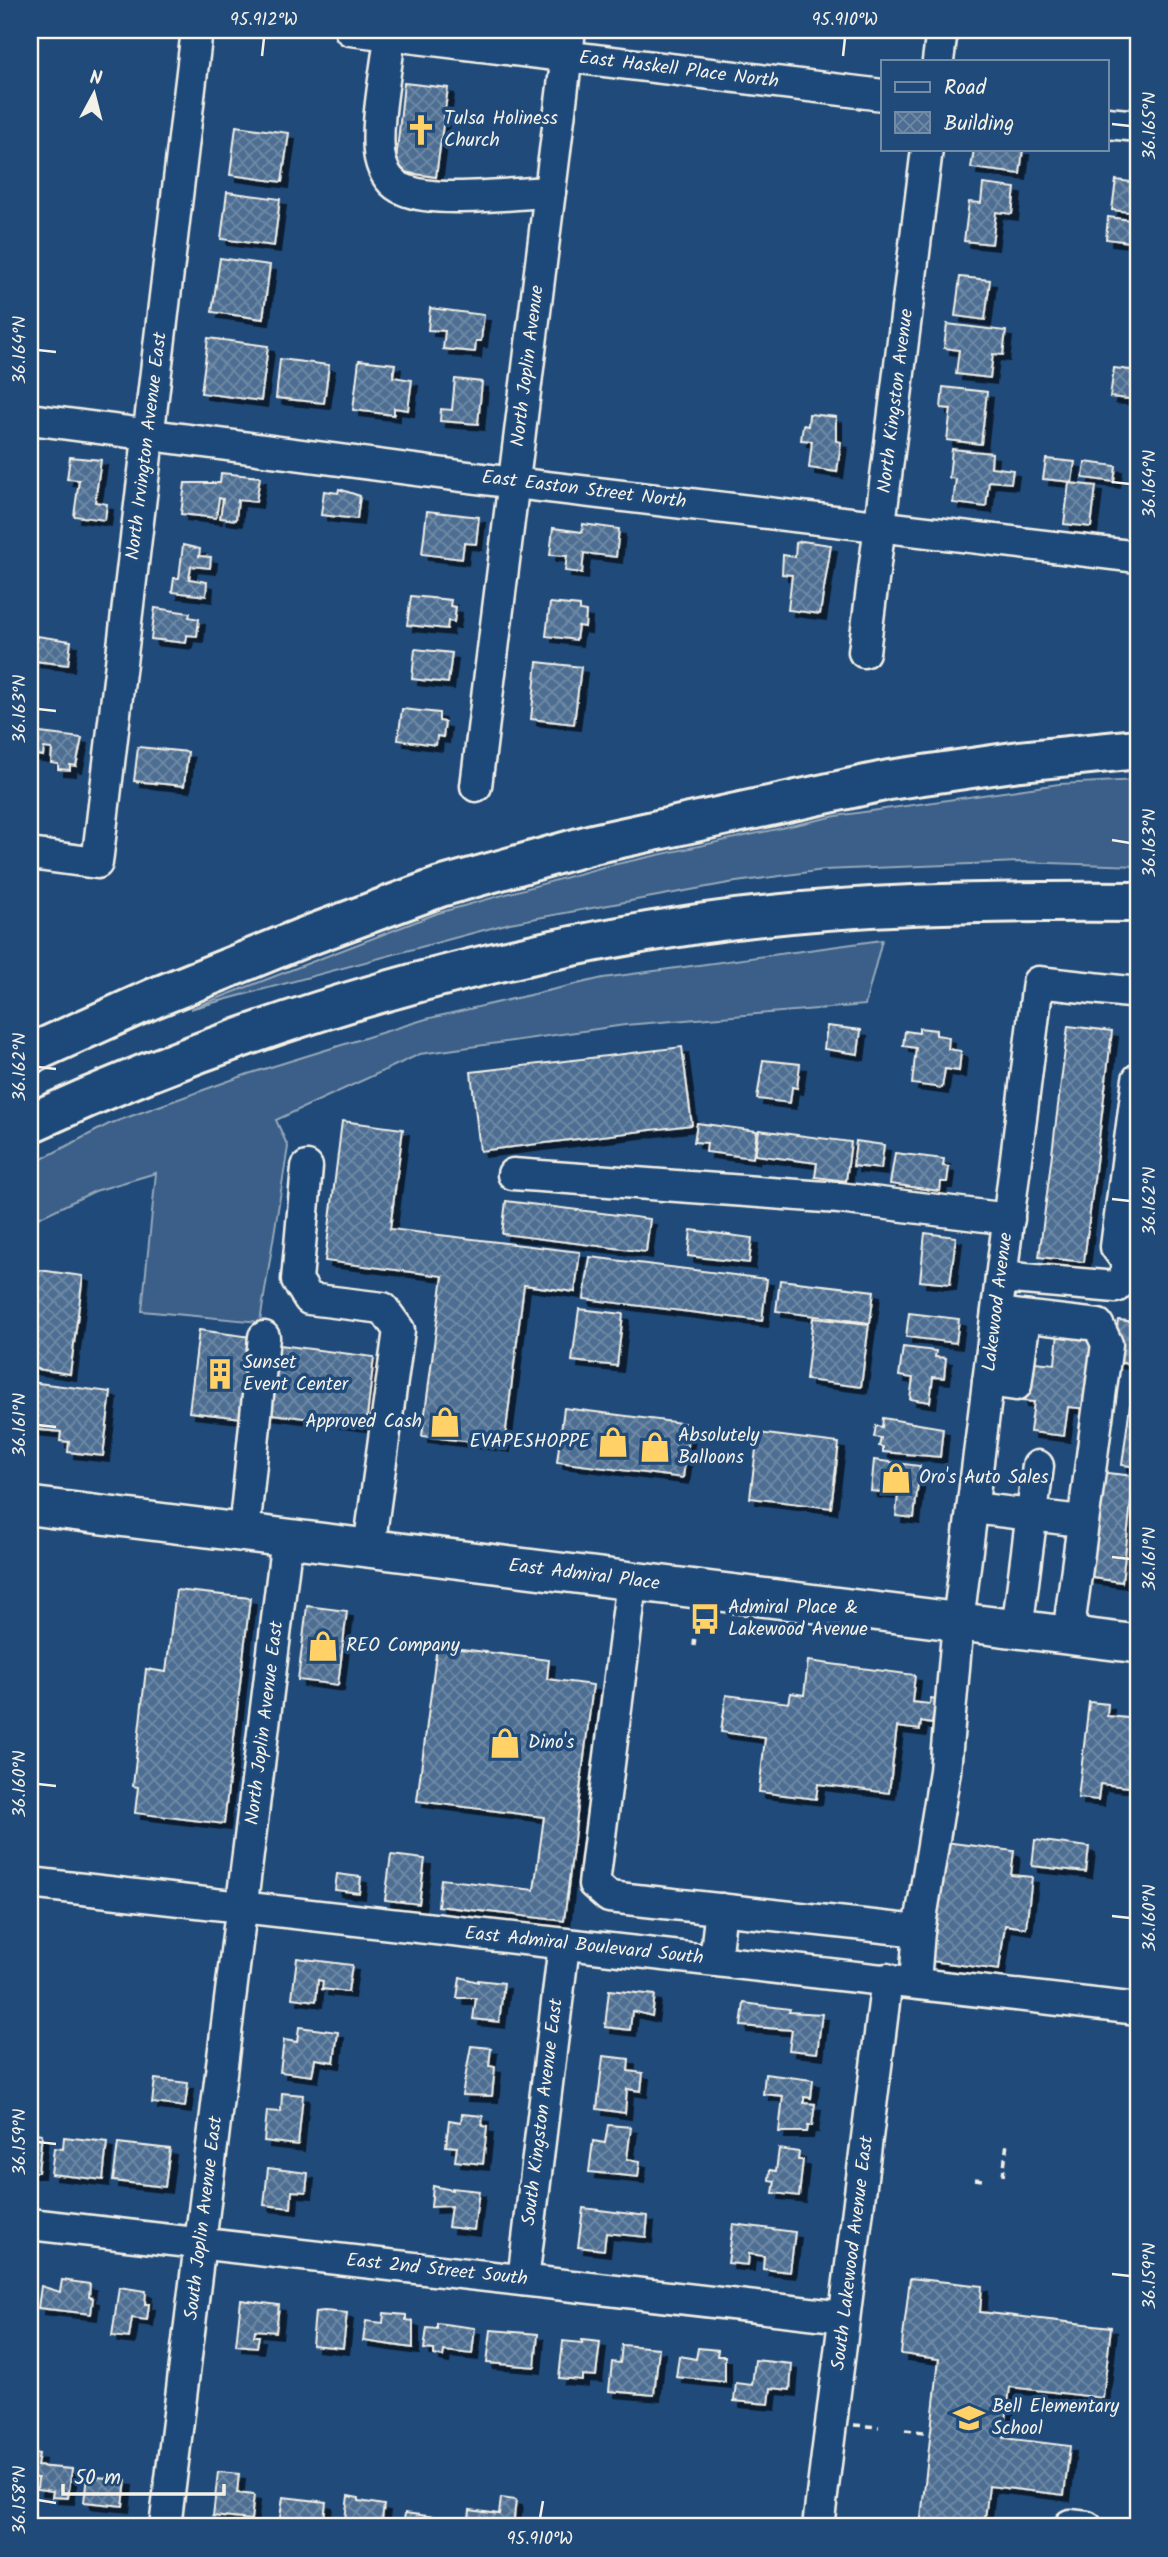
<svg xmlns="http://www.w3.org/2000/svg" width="1168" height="2557" font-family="Kalam,sans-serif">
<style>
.grass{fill:#3a5f88;stroke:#97a8b8;stroke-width:2}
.building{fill:url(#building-cross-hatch);stroke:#f4f1e8;stroke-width:2;filter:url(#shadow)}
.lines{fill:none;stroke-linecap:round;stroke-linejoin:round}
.minor-casing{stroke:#f4f1e8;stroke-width:35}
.major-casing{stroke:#f4f1e8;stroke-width:42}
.highway-casing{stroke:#f4f1e8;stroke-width:44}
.path{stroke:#f4f1e8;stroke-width:3.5;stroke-dasharray:7 5;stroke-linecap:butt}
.minor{stroke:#1f4a7a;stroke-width:30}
.major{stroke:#1f4a7a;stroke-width:37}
.highway{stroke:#1f4a7a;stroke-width:38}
.ticks{fill:none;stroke:#f4f1e8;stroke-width:2.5}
.labels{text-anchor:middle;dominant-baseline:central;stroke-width:7;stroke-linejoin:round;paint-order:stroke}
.street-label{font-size:19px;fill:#f4f1e8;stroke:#1f4a7a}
.poi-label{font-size:19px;fill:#f4f1e8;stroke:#1f4a7a;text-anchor:start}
.neatline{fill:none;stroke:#f4f1e8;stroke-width:2.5}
.ticks-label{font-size:18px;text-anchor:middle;fill:#f4f1e8}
</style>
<defs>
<pattern id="building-cross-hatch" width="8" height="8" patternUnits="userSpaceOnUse" patternTransform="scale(1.75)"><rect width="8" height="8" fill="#4d6e92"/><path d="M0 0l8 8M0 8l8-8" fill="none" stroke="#708aa6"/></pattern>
<filter id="shadow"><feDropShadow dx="6" dy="6" stdDeviation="0" flood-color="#0009"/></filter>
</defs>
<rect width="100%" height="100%" fill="#1f4a7a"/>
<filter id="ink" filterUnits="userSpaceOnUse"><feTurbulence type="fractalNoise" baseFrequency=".0143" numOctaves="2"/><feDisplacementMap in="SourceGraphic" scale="14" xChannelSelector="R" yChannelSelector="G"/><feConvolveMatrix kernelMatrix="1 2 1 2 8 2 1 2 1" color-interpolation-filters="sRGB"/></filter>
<g filter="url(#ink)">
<!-- grass -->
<g class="grass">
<polygon points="1138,780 1138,866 1019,862 824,870 729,883 510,923 190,1009 438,913 603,867 836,816 1059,784"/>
<polygon points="882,940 865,1005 625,1025 420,1054 276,1120 288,1147 260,1322 142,1311 156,1173 95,1191 30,1222 30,1165 109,1124 248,1074 426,1019 603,978"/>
</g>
<!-- building -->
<g class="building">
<polygon points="404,83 448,88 436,177 395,171"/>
<polygon points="236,126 289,133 282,182 230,175"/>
<polygon points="974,149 1023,149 1020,174 971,168"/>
<polygon points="1116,180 1138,183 1138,213 1112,210"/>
<polygon points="983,184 1015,188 1012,214 996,212 992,244 964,241 969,202 981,203"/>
<polygon points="227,192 280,199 274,246 221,239"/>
<polygon points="1108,217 1138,221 1138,243 1106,239"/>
<polygon points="220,258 270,265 263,319 212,312"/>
<polygon points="960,277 990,280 985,320 955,316"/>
<polygon points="430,308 484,315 481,341 476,341 475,352 443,349 445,331 428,330"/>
<polygon points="947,324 1006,331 1003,355 993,354 990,378 956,374 959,350 944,348"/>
<polygon points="208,338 268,346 261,401 201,393"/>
<polygon points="280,359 329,365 324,403 276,398"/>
<polygon points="359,360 395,364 393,377 412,380 408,410 394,408 394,415 353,410"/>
<polygon points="1114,368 1138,371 1138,400 1110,397"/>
<polygon points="455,379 482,382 478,424 440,421 441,409 452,410"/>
<polygon points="943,387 987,392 981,444 947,440 951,409 941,408"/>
<polygon points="809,414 836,417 836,441 841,442 837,472 809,468 812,441 801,440 803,425 808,426"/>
<polygon points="952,449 992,453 991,467 1013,470 1011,483 989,481 986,507 953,503 956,479 949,478"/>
<polygon points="70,457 101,460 95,502 107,504 105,520 74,516 79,480 67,479"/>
<polygon points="1046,459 1075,462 1072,482 1043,479"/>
<polygon points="1085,462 1116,466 1114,482 1083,478"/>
<polygon points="221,473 260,477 256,502 238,500 236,520 220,518 223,499 219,498 216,518 181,514 185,483 220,483"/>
<polygon points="1069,483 1096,486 1091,527 1064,524"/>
<polygon points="339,489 360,496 357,519 321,515 324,491 338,493"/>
<polygon points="427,511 479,517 476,544 464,543 462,559 422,554"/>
<polygon points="583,524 619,529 616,557 584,553 582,573 565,571 567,556 550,555 553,528 582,532"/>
<polygon points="802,541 831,545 820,614 788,610 792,575 782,574 783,555 795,557 796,543"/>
<polygon points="183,545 200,549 199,556 211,557 210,568 191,566 189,579 207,582 206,596 172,592 174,578 179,578"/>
<polygon points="411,596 451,600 450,606 456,607 454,622 448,621 447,629 407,625"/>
<polygon points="550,603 580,606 580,611 586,612 585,627 578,626 576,640 546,636"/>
<polygon points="155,608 190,613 189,617 199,619 197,636 187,635 186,643 151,639"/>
<polygon points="37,636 71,641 68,665 34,661"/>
<polygon points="415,649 452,653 448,683 412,679"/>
<polygon points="537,662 581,667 574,724 531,719"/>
<polygon points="402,709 439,713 439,721 445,722 443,737 437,736 436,745 398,740"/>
<polygon points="32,732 82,738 76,766 70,765 70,770 58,769 58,764 51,763 52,749 44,748 43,756 30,754"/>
<polygon points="138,747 188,752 184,786 134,781"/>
<polygon points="827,1026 861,1030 858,1054 824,1049"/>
<polygon points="1068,1026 1112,1031 1084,1262 1039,1257"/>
<polygon points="919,1028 936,1030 936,1035 949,1037 948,1049 961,1051 959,1071 945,1069 942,1088 912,1084 916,1048 903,1046 905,1031 919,1033"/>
<polygon points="682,1047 692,1125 480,1151 471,1072"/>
<polygon points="763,1060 800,1064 797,1088 792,1087 790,1103 757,1099"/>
<polygon points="342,1121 403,1129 390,1229 580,1252 575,1292 524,1285 504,1446 422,1436 443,1276 325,1261"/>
<polygon points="697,1123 757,1131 753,1158 706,1152 707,1143 694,1142"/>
<polygon points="759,1130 851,1142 846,1181 815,1177 817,1163 755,1155"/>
<polygon points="856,1141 884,1145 881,1169 853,1166"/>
<polygon points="895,1153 944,1159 943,1166 949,1167 947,1182 941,1182 940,1191 890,1184"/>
<polygon points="506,1201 650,1219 646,1252 502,1234"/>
<polygon points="691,1230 752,1238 749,1263 688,1256"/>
<polygon points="925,1233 956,1237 950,1284 920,1281"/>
<polygon points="590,1257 767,1279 762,1321 584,1299"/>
<polygon points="32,1269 83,1276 70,1374 30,1368"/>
<polygon points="780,1280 874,1291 870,1323 776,1311"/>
<polygon points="579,1309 623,1314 617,1366 572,1361"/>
<polygon points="909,1313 959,1319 956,1343 906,1337"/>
<polygon points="813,1318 869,1324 861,1387 806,1380"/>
<polygon points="1118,1320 1138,1322 1138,1365 1113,1362"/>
<polygon points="199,1330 252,1337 242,1418 189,1412"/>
<polygon points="1058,1333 1097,1338 1088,1409 1068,1407 1064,1436 1030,1432 1034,1402 1021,1401 1025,1361 1055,1364"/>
<polygon points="272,1344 374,1357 366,1426 264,1413"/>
<polygon points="903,1347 936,1351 935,1357 946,1358 944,1378 933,1377 930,1402 910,1399 913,1378 899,1376"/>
<polygon points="30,1382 111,1392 103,1456 68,1452 69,1442 60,1441 61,1432 30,1429"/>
<polygon points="1130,1405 1138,1406 1138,1467 1122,1465"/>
<polygon points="564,1408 690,1424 683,1478 557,1462"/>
<polygon points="883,1418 943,1428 940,1457 883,1452 883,1447 879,1446 881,1438 874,1437 876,1426 882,1427"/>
<polygon points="758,1433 839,1443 831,1508 750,1498"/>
<polygon points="874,1460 920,1466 914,1518 896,1516 898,1494 871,1491"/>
<polygon points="1098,1472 1134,1476 1122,1582 1085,1577"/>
<polygon points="176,1590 250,1598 224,1824 135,1813 138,1787 133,1786 146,1669 166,1672"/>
<polygon points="307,1606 347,1611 338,1685 298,1680"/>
<polygon points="437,1646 549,1660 547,1679 593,1685 564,1921 438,1906 441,1879 534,1890 544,1817 417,1801"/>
<polygon points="808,1661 915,1675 912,1702 930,1704 931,1698 947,1700 944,1718 933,1717 932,1724 921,1722 920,1730 897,1727 889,1793 818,1784 816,1799 759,1792 765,1738 721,1732 726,1695 789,1703 791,1693 804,1695"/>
<polygon points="1089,1702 1108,1704 1107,1716 1138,1719 1138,1788 1100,1784 1098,1800 1078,1798"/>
<polygon points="1035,1840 1089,1847 1086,1872 1032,1866"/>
<polygon points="945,1842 1014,1851 1011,1875 1032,1877 1026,1928 1005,1925 999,1970 930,1961"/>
<polygon points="391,1855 425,1859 419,1904 385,1900"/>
<polygon points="337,1874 361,1877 359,1893 335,1890"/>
<polygon points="297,1958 352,1965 348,1992 322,1989 323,1981 318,1980 316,2001 292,1998"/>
<polygon points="460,1977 478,1982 478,1980 504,1983 499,2022 473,2019 476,1998 457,1998"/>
<polygon points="609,1990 655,1995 652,2016 632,2011 630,2030 605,2027"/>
<polygon points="744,2003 790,2009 789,2012 822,2014 817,2053 789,2050 792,2030 741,2026"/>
<polygon points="299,2027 338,2032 334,2062 315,2059 312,2076 280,2072 284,2040 297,2042"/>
<polygon points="471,2046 491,2048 489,2066 495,2067 492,2096 462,2095"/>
<polygon points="603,2056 629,2059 628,2071 643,2073 641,2091 627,2089 625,2113 597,2109"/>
<polygon points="765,2074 813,2080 811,2098 804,2097 804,2103 815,2104 812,2126 808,2126 807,2132 779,2132 783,2096 763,2094"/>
<polygon points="155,2079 188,2083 185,2107 152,2103"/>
<polygon points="282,2093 303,2095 298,2145 264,2141 267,2111 281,2112"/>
<polygon points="462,2114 483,2116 482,2126 487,2127 483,2164 455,2161 457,2147 446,2146 449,2120 461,2122"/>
<polygon points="608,2125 631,2127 627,2159 640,2161 638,2177 589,2172 593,2141 605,2143"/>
<polygon points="30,2132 42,2134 38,2172 30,2172"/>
<polygon points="64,2137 107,2142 103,2180 51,2174 54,2148 63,2149"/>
<polygon points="118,2143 170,2149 165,2187 113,2181"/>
<polygon points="779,2149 799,2152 798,2160 803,2160 799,2196 773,2193 775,2181 769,2180 770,2170 776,2171"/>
<polygon points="268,2168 308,2173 306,2192 292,2191 291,2208 264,2205"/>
<polygon points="433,2186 452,2190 452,2188 479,2191 474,2230 448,2227 451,2206 431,2207"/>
<polygon points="583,2208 648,2216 646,2237 606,2233 604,2250 578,2247"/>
<polygon points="733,2224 795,2232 790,2272 763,2269 764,2256 749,2254 748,2265 728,2263"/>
<polygon points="910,2278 982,2286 980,2312 1111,2327 1103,2398 1010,2387 1004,2438 1070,2446 1064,2495 989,2486 984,2527 920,2527 939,2359 901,2354"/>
<polygon points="62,2280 90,2284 89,2297 93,2298 91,2314 38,2308 41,2286 60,2292"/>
<polygon points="119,2287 146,2291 145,2304 149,2304 147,2320 132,2318 129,2338 112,2336"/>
<polygon points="241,2300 279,2305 276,2332 255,2330 254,2336 259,2336 257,2347 236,2345"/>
<polygon points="324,2311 347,2313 343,2348 312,2345 315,2312"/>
<polygon points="384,2313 406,2315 406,2320 413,2321 413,2348 363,2341 366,2321 383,2323"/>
<polygon points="437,2323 475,2328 472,2354 444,2351 443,2357 434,2355 434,2350 424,2349 427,2328 437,2329"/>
<polygon points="491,2330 538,2334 535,2367 487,2363"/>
<polygon points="582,2340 600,2342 596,2376 582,2375 582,2380 559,2378 563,2341 582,2343"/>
<polygon points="622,2345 659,2348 654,2395 609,2391 612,2362 620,2363"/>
<polygon points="698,2348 718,2350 717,2356 725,2356 725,2382 676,2377 679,2356 696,2359"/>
<polygon points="755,2360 792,2364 790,2390 771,2388 769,2404 734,2401 736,2383 752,2385"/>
<polygon points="30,2453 39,2454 37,2466 72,2469 68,2498 52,2497 53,2491 37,2489 38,2478 30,2477"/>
<polygon points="218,2472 239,2474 237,2493 254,2495 251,2520 213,2516"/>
<polygon points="87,2476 126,2480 123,2506 84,2502"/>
<polygon points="348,2496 359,2498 359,2501 384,2505 381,2527 344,2527"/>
<polygon points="283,2497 326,2502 323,2527 279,2525"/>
<polygon points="501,2498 516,2500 513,2527 468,2527 470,2510 499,2514"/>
<polygon points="405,2513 451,2519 450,2527 403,2527"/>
<polygon points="666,2520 705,2525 705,2527 665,2527"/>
<polygon points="595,2522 641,2527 594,2527"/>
</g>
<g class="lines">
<defs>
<g id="minor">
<polyline points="350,30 883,95"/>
<path d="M390,35C387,68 374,127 380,158C383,172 391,185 405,190C437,204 513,193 550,192"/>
<polyline points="938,61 942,30"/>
<polyline points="1107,123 1138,126"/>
<polyline points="30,419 514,483 1138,557"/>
<polyline points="864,652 927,149"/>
<polyline points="476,786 570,30"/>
<polyline points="30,854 97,863 197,30"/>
<polyline points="307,1167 297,1280 309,1299 383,1308 399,1330 369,1548"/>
<polyline points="513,1174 839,1198 1009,1219"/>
<polyline points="1127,1262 1116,1247 1138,1079"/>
<polyline points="1001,1277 1116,1287 1125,1278 1127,1262 1138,1252"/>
<polyline points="997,1313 1098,1325 1107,1344 1068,1635"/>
<polyline points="988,1381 1016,1385 1025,1317"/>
<polyline points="973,1508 1081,1521"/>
<polyline points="244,1532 264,1337"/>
<polyline points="632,1581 594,1884 609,1897 919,1931 915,1982"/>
<polyline points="1017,1630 1038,1466"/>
<polyline points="30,1883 1138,2009"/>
<polyline points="919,1931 945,1771 958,1622 1038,982 1138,993"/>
<polyline points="715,1960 721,1909"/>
<polyline points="30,2224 844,2317"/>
<polyline points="523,2280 564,1945"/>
<polyline points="1070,2525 1087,2527"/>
<polyline points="165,2527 287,1538"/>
<polyline points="818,2527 887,1979"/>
</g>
<polyline id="major" points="30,1506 1138,1644"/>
<g id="highway">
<polyline points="30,1054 154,998 302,938 440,887 593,844 889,780 1020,761 1138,749"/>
<path d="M30,1123C242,1026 467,958 698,924C843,903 992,901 1138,902"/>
</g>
</defs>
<!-- minor casing -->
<use href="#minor" class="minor-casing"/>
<!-- major casing -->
<use href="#major" class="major-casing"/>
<!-- highway casing -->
<use href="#highway" class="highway-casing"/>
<!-- path -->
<g class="path">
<polyline points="694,1646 696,1624 702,1626 703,1618"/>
<polyline points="1003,2176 1007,2142"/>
<polyline points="975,2179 982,2180"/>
<polyline points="854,2425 879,2427"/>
<polyline points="905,2430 925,2432"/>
</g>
<!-- minor -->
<use href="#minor" class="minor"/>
<!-- major -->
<use href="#major" class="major"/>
<!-- highway -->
<use href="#highway" class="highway"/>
</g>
</g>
<!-- ticks -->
<path class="ticks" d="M262,56L264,38M843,56L845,38M1112,124L1130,126M38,350L56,352M1112,482L1130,484M38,709L56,711M1112,840L1130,843M38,1067L56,1069M1112,1199L1130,1201M38,1425L56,1427M1112,1557L1130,1559M38,1784L56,1786M1112,1916L1130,1918M38,2142L56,2144M1112,2274L1130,2276M38,2500L56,2503M540,2518L543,2501"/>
<!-- icons -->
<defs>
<symbol id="church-bare" viewBox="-9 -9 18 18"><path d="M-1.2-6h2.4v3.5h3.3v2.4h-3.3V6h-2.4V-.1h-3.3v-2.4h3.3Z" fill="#ffd166" stroke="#1f4a7a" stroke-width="2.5" paint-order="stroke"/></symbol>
<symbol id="building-bare" viewBox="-9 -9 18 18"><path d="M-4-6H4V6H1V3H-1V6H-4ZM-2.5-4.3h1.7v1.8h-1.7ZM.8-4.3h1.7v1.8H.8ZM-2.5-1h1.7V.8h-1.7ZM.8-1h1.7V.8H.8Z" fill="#ffd166" stroke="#1f4a7a" stroke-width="2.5" paint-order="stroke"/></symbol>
<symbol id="shop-bare" viewBox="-9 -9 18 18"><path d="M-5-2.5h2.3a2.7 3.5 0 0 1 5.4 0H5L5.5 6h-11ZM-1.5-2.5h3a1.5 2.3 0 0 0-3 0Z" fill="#ffd166" stroke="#1f4a7a" stroke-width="2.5" paint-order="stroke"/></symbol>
<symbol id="bus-bare" viewBox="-9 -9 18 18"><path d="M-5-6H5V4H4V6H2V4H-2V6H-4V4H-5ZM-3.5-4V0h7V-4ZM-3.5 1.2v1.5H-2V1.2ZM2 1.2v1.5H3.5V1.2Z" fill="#ffd166" stroke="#1f4a7a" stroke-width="2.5" paint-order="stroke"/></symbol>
<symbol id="school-bare" viewBox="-9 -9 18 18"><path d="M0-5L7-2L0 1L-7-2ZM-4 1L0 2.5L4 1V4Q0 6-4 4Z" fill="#ffd166" stroke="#1f4a7a" stroke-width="2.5" paint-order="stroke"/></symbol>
</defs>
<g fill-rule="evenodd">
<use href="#church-bare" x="399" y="108" width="44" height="44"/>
<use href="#building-bare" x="198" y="1352" width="44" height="44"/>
<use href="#shop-bare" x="423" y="1400" width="44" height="44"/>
<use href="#shop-bare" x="591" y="1420" width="44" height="44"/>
<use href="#shop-bare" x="633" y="1425" width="44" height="44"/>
<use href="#shop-bare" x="874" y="1456" width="44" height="44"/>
<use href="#bus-bare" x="683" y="1597" width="44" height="44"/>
<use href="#shop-bare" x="301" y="1624" width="44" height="44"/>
<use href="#shop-bare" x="483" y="1721" width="44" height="44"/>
<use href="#school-bare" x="947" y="2396" width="44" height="44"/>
</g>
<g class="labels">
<!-- street labels -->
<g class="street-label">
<text transform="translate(679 70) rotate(7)">East Haskell Place North</text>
<text transform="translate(528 366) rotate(-83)">North Joplin Avenue</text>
<text transform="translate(896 401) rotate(-83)">North Kingston Avenue</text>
<text transform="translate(147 446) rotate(-83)">North Irvington Avenue East</text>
<text transform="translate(584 490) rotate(7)">East Easton Street North</text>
<text transform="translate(998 1302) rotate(-83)">Lakewood Avenue</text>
<text transform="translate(584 1575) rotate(7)">East Admiral Place</text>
<text transform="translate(265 1723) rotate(-83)">North Joplin Avenue East</text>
<text transform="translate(584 1946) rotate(6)">East Admiral Boulevard South</text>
<text transform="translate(543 2112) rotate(-83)">South Kingston Avenue East</text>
<text transform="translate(204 2218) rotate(-83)">South Joplin Avenue East</text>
<text transform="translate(853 2253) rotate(-83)">South Lakewood Avenue East</text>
<text transform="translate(437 2270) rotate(6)">East 2nd Street South</text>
</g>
<!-- poi labels -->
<g class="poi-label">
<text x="444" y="119">Tulsa Holiness<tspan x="444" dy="22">Church</tspan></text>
<text x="243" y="1363">Sunset<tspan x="243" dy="22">Event Center</tspan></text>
<text x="422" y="1422" text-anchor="end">Approved Cash</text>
<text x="678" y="1436">Absolutely<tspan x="678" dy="22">Balloons</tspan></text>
<text x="590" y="1442" text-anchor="end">EVAPESHOPPE</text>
<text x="919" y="1478">Oro's Auto Sales</text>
<text x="728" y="1608">Admiral Place &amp;<tspan x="728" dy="22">Lakewood Avenue</tspan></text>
<text x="346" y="1646">REO Company</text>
<text x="528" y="1743">Dino's</text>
<text x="992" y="2407">Bell Elementary<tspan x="992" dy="22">School</tspan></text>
</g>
</g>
<!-- margin -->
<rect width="1168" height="2557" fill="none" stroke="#1f4a7a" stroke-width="77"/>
<!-- legend -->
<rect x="881" y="60" width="228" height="91" fill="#1f4a7a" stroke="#748da6" stroke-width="2"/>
<rect x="895" y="82" width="35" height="10" fill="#1f4a7a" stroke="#748da6" stroke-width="2"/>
<text x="944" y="94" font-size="21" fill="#f4f1e8">Road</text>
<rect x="895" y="112" width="35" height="21" fill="url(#building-cross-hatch)" stroke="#748da6" stroke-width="2"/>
<text x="944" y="130" font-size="21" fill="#f4f1e8">Building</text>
<!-- north arrow -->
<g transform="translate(94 94) rotate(7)" stroke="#1f4a7a" stroke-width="5" paint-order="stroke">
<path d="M0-5L12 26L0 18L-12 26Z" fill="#f4f1e8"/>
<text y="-10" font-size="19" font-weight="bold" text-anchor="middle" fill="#f4f1e8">N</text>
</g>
<!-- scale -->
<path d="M63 2484v10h161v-10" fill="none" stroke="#f4f1e8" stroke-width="3.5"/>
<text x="74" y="2484" font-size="21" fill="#f4f1e8" stroke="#1f4a7a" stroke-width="5" paint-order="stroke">50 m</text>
<rect x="38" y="38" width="1092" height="2480" class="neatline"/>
<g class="ticks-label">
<text x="264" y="25">95.912°W</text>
<text x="845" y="25">95.910°W</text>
<text transform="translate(1149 126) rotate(-90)" y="6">36.165°N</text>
<text transform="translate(19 350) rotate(-90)" y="6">36.164°N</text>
<text transform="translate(1149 484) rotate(-90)" y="6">36.164°N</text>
<text transform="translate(19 709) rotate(-90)" y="6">36.163°N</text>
<text transform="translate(1149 843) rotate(-90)" y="6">36.163°N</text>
<text transform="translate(19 1067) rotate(-90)" y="6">36.162°N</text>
<text transform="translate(1149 1201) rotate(-90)" y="6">36.162°N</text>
<text transform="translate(19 1425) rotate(-90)" y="6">36.161°N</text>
<text transform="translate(1149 1559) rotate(-90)" y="6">36.161°N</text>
<text transform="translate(19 1784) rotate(-90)" y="6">36.160°N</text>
<text transform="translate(1149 1918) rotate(-90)" y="6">36.160°N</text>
<text transform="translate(19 2142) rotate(-90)" y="6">36.159°N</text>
<text transform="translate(1149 2276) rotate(-90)" y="6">36.159°N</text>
<text transform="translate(19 2500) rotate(-90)" y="6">36.158°N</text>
<text x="540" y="2544">95.910°W</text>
</g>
</svg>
